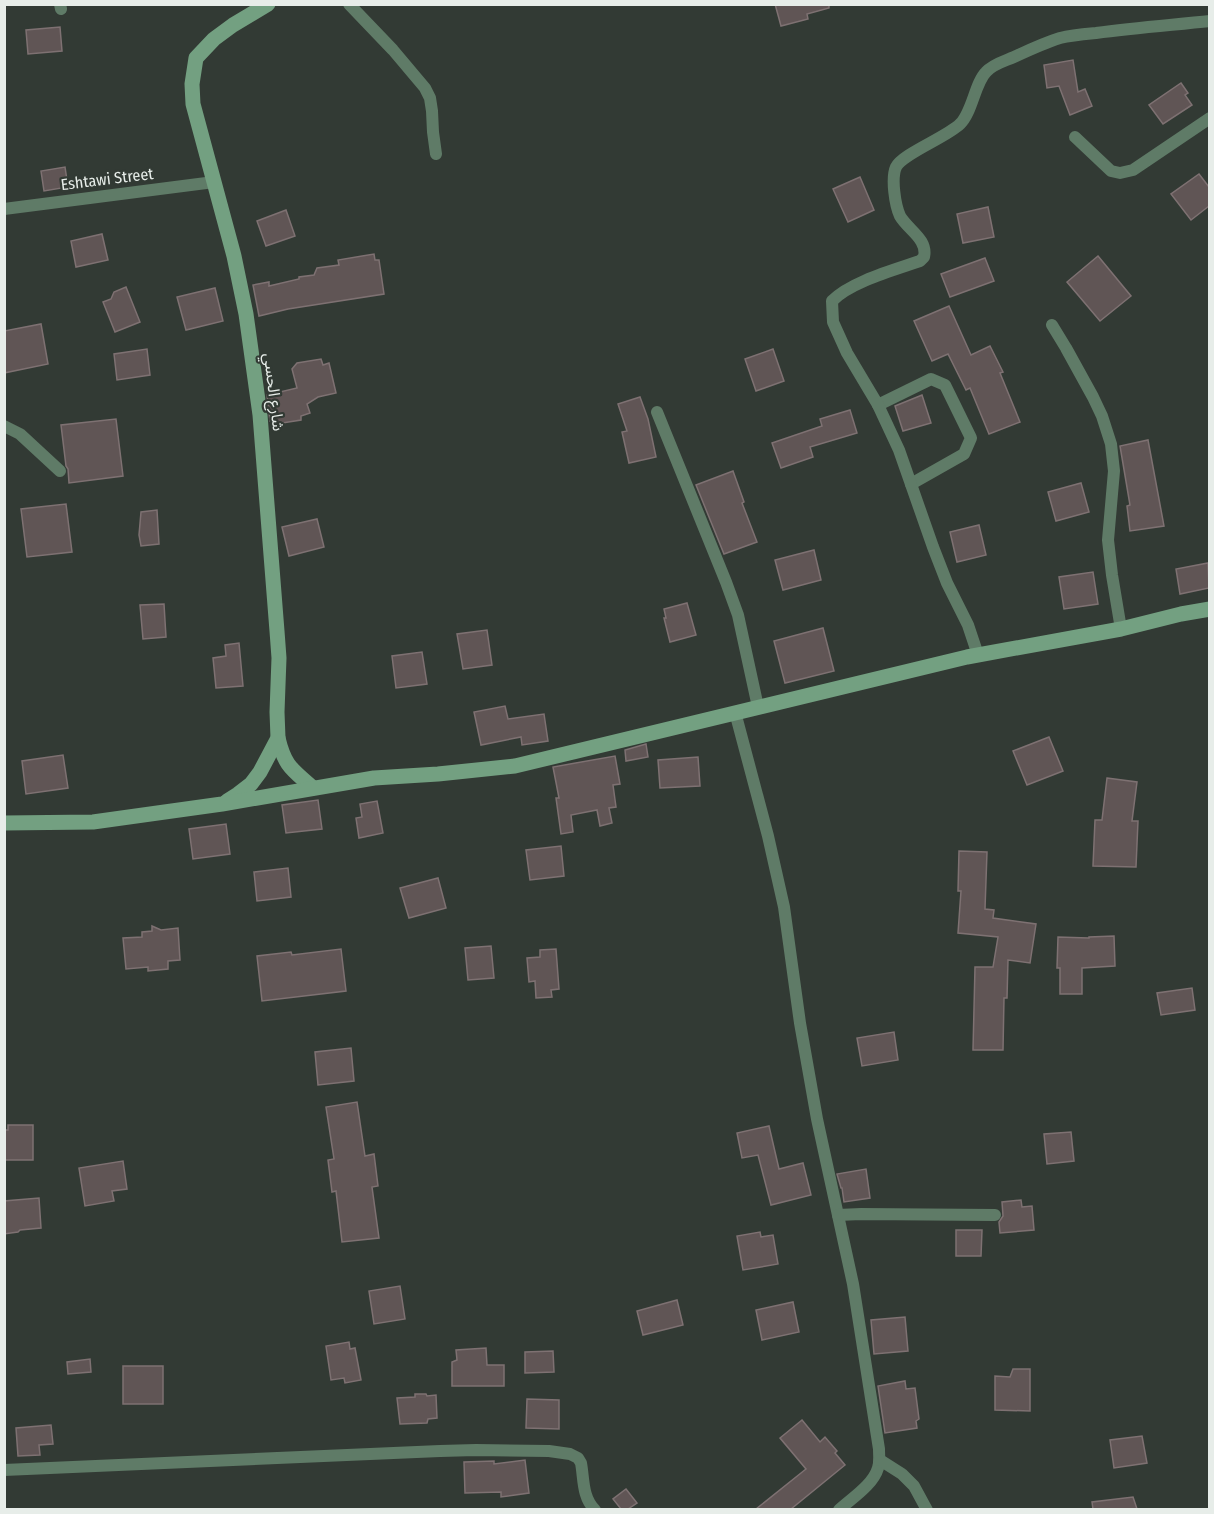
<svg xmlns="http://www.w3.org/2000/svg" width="1214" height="1514" font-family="'Fira Sans Condensed','Noto Sans Arabic',sans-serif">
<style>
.building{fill:#605555;stroke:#7e7172;stroke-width:1.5}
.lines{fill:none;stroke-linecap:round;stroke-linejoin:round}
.street{stroke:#5f7b67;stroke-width:12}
.secondary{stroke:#73a081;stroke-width:15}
.labels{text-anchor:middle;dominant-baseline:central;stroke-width:4.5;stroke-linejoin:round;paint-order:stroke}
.street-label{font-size:16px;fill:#e7ede9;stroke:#323a34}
</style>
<rect width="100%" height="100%" fill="#323a34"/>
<!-- building -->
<g class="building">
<polygon points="775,4 829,4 829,8 807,14 808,19 781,26"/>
<polygon points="60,27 62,51 28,54 26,30"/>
<polygon points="1073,60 1078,92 1085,89 1092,106 1070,115 1059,86 1047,88 1044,65"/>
<polygon points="1181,83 1188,93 1185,95 1192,105 1163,124 1149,105"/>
<polygon points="65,167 68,187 44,191 41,171"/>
<polygon points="1199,174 1209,187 1209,206 1191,220 1171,194"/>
<polygon points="860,177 874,210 848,222 833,189"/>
<polygon points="988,207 994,237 963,243 957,214"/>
<polygon points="286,210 295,236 266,246 257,221"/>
<polygon points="102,234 108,260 76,267 71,241"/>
<polygon points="374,254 375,260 379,260 384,294 288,309 259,316 253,285 269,282 269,286 299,279 299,277 314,275 317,268 339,265 338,260"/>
<polygon points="1098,256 1131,296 1100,321 1067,282"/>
<polygon points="985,258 994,281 950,297 941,274"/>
<polygon points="126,287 140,322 115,332 103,302 111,299 114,292"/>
<polygon points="215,288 223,321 186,330 177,297"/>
<polygon points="949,306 971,355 990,346 1003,372 1000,373 1020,422 989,434 970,388 966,390 948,354 932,361 914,321"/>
<polygon points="41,324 48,364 4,373 4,331"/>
<polygon points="147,349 150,375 117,380 114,354"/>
<polygon points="773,349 784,381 756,391 745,359"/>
<polygon points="321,359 323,365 329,363 336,393 318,397 307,404 310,413 301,416 301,420 276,424 275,421 270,421 267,395 297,388 292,369 297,363"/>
<polygon points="922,395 931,423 903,431 895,406"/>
<polygon points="640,397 648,419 656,457 629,463 622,432 627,431 618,404"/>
<polygon points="850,410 857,433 810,447 813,457 781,468 772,443 822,426 820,419"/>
<polygon points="116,419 123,476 69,483 68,469 66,466 61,425"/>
<polygon points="1148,440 1164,526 1130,531 1127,506 1130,505 1120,446"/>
<polygon points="733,471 744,502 742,503 757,542 724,554 696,485"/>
<polygon points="1081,483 1089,512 1056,521 1048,492"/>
<polygon points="66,504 72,552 27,557 21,509"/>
<polygon points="157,510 159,544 141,546 139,535 141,512"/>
<polygon points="317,519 324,547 289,556 282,527"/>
<polygon points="979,525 986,555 957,562 950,532"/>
<polygon points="814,550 821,580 783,590 775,560"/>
<polygon points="1208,563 1209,588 1180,594 1176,569"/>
<polygon points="1093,572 1098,604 1064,609 1059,577"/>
<polygon points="687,603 696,635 670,642 664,618 666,618 664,609"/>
<polygon points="164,604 166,637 143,639 140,605"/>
<polygon points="823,628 834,671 785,683 774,641"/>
<polygon points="487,630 492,665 463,669 457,634"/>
<polygon points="239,643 243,686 216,688 213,658 226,656 225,645"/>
<polygon points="422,652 427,684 396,688 392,656"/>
<polygon points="505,706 508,719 544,714 548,741 522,745 521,737 481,745 474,712"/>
<polygon points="1049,737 1063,771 1027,785 1013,751"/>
<polygon points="646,744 648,757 626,761 625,750"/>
<polygon points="63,755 68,788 26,794 22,761"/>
<polygon points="615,756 620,784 613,785 616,807 609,808 612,823 600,826 597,810 571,815 573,832 561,834 556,798 559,798 553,767"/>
<polygon points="698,757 700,786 660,788 658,760"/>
<polygon points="1107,778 1137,782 1132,821 1138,821 1136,867 1093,866 1095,820 1102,820"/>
<polygon points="318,800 322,829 286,833 282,805"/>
<polygon points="377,801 383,833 359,838 356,818 362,817 360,804"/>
<polygon points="226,824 230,854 193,859 189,829"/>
<polygon points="561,846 564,876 530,880 526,850"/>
<polygon points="959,851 987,852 985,909 994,910 993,918 1036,924 1030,963 1008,960 1007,998 1004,998 1003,1050 973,1050 975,967 993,967 998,937 958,933 961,891 958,891"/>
<polygon points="288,868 291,897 257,901 254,872"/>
<polygon points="438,878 446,908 409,918 400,888"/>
<polygon points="152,926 161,930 178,928 180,960 168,961 168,969 148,971 148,967 126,969 123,938 142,937 142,932 152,931"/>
<polygon points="1114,936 1115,966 1082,968 1082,994 1060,994 1060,968 1057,968 1058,937 1089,938 1089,937"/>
<polygon points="491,946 494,978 468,980 465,948"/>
<polygon points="341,949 346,991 262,1001 257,956 291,952 292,955"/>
<polygon points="556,949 559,989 551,990 552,997 536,998 535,981 529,982 527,958 540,957 540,950"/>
<polygon points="1192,988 1195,1010 1161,1015 1157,993"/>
<polygon points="894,1032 898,1060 862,1066 857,1038"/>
<polygon points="351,1048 354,1081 318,1085 315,1052"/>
<polygon points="357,1102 365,1156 374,1154 378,1186 372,1187 379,1238 342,1242 336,1191 332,1192 328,1160 334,1159 326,1107"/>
<polygon points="8,1125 33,1125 33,1160 4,1160 4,1130 8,1130"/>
<polygon points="769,1126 779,1169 803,1163 811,1195 771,1205 758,1155 742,1158 737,1133"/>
<polygon points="1071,1132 1074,1161 1047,1164 1044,1134"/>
<polygon points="123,1161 127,1189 112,1191 114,1201 85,1206 79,1168"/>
<polygon points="866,1169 870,1198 844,1202 842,1188 841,1188 837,1174"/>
<polygon points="39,1198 41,1228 20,1230 18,1232 4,1234 4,1201"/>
<polygon points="1021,1200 1022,1207 1032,1206 1034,1230 1000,1233 999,1222 1003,1216 1002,1202"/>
<polygon points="956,1230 982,1230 981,1256 956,1256"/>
<polygon points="760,1232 761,1237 773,1235 778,1264 743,1270 737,1236"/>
<polygon points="400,1286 405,1319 374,1324 369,1291"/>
<polygon points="677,1300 683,1325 643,1335 637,1311"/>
<polygon points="793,1302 799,1332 762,1340 756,1310"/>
<polygon points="905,1317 908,1351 874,1354 871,1320"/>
<polygon points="349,1342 350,1349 355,1348 361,1380 345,1383 344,1378 331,1380 326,1346"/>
<polygon points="486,1348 487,1365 504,1365 504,1386 452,1386 452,1362 457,1360 456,1350"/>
<polygon points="553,1351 554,1372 525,1373 525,1352"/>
<polygon points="90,1359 91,1372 68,1374 67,1362"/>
<rect x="123" y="1366" width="40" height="38"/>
<polygon points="1013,1369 1030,1369 1030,1411 995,1410 995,1376 1010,1377"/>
<polygon points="905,1381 906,1389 915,1388 919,1419 916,1421 917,1428 885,1433 878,1386"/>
<polygon points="415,1394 426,1394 427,1396 436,1395 437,1418 428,1419 427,1423 400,1424 397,1398 415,1397"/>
<polygon points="527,1399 559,1400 559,1429 526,1428"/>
<polygon points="802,1420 820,1442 825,1437 837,1451 835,1453 845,1465 791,1509 756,1509 806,1469 780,1438"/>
<polygon points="51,1425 53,1444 39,1445 40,1455 18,1456 16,1428"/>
<polygon points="1142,1436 1147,1463 1114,1468 1110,1440"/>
<polygon points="525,1460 529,1493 501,1497 501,1492 465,1493 464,1462 494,1461 494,1464"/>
<polygon points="626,1489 637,1503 628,1509 621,1509 613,1499"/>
<polygon points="1133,1497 1137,1509 1093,1509 1092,1502"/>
</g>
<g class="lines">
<!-- street -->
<g class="street">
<polyline points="60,4 61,9"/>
<polyline points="349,4 393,50 425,88 430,98 432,111 433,132 436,154"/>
<polyline points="1075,137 1111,171 1120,173 1133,170 1210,118"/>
<polyline points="4,209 214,182"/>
<polyline points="1052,325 1066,348 1093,397 1102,416 1111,444 1114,471 1108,540 1112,575 1121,629"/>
<polyline points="878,405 931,379 945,385 971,438 964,454 911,484"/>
<polyline points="657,412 726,582 738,615 758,707"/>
<polyline points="4,426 20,434 60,471"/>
<path d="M978,655L968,625L947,583L933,547L899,450L878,405L847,353L833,322L832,301C850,282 894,270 920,261L924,257C928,239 908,230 900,216C895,205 891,178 896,167C902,154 947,137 960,124C972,113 975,83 986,72C993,64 1005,61 1014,57C1029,50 1044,43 1060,38C1072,35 1085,34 1096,33C1134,28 1172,25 1210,21"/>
<path d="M735,712L768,836L784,907L800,1023L817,1119L853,1284L879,1449C879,1456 880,1462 878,1468C873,1485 852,1498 839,1510"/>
<polyline points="838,1215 861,1214 995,1215"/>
<polyline points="880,1460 902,1474 914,1486 927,1510"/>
<path d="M4,1470L440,1451L476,1450L549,1451L570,1454L578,1458L581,1463C584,1479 582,1497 595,1510"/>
</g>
<!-- secondary -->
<g class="secondary">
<path d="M278,738C285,767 292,769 313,788"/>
<polyline points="227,801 238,794 251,784 260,772 278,738 277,712 279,658 277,631 260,415 246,314 234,256 193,104 192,84 196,58 214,39 233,25 268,4"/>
<polyline points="4,823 93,822 222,804 374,778 438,774 515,766 967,657 1121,629 1181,614 1210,609"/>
</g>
</g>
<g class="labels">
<!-- street labels -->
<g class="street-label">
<text transform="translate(107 179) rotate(-7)">Eshtawi Street</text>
<text transform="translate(274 392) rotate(83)">شارع الحسي</text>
</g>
</g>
<!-- border -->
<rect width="1214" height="1514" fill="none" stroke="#e7ede9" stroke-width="12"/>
</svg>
